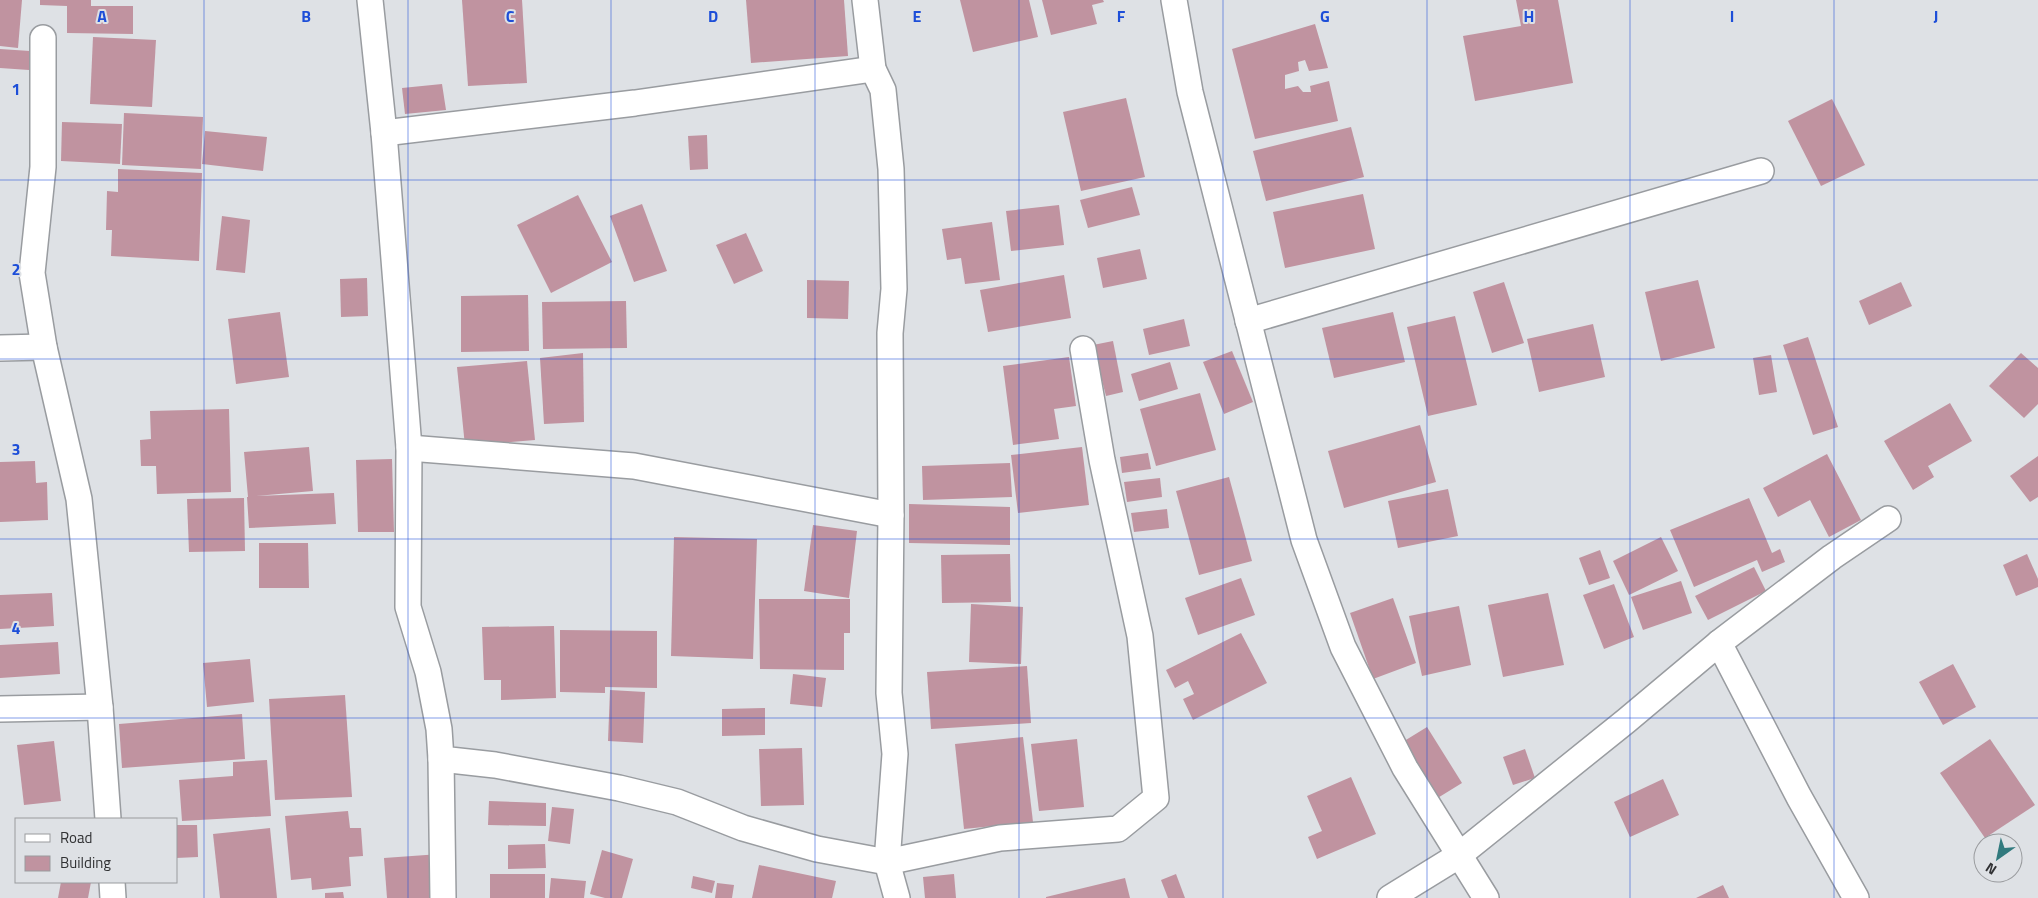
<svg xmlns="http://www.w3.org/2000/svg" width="2038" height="898" font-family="'Titillium Web',sans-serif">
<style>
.building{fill:#c093a0}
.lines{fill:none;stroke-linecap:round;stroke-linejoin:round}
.street-casing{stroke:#999ca0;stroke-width:28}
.street{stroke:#fff;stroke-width:25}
.grid{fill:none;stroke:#1d4ed8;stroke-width:1;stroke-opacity:0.55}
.grid-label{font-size:16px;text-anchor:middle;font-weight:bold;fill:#1d4ed8;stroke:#dee1e5;stroke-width:4;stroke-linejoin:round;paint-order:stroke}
</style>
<rect width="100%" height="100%" fill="#dee1e5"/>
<!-- building -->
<g class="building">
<polygon points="0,0 22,0 18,48 0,46"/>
<polygon points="40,0 91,0 91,6 133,6 133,34 67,33 67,6 40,5"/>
<polygon points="462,0 522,0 527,83 468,86"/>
<polygon points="746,0 844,0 848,56 751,63"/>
<polygon points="960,0 1029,0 1038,37 973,52"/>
<polygon points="1042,0 1103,0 1104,2 1092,5 1097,24 1051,35"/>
<polygon points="1516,0 1558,0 1573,83 1475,101 1463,36 1521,26"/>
<polygon points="1315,24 1328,68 1309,71 1305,60 1298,62 1299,71 1285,75 1285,89 1298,86 1303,92 1311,92 1310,86 1329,81 1338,121 1255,139 1232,49"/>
<polygon points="93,37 156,40 152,107 90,104"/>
<polygon points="0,49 30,51 29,70 0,68"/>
<polygon points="442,84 446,110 405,114 402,88"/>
<polygon points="1126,98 1145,177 1081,191 1063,112"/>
<polygon points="1832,99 1865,165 1821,186 1788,121"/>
<polygon points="124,113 203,117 201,169 122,165"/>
<polygon points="62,122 122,124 120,164 61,161"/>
<polygon points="1351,127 1364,177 1266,201 1253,151"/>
<polygon points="205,131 267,137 263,171 202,164"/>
<polygon points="707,135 708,169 690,170 688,136"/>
<polygon points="118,169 202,173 199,261 111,256 112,230 106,230 107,191 118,192"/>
<polygon points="1132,187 1140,215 1088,228 1080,200"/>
<polygon points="1363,194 1375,249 1285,268 1273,212"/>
<polygon points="578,195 612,262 551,293 517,225"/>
<polygon points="642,204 667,271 634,282 610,216"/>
<polygon points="1059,205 1064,245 1011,251 1006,211"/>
<polygon points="222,216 250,220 245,273 216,270"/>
<polygon points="992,222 1000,280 965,284 961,258 947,260 942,229"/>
<polygon points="746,233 763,271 734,284 716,245"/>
<polygon points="1140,249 1147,279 1103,288 1097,258"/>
<polygon points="1064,275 1071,318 988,332 980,290"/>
<polygon points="367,278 368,316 341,317 340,279"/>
<polygon points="807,280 849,281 848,319 807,318"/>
<polygon points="1698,280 1715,348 1661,361 1645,292"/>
<polygon points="1504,282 1524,343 1492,353 1473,292"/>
<polygon points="1901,282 1912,306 1869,325 1859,301"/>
<polygon points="528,295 529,351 461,352 461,296"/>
<polygon points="626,301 627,348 543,349 542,302"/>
<polygon points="280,312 289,377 236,384 228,319"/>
<polygon points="1393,312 1405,362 1334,378 1322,328"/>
<polygon points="1455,316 1477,405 1428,416 1407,327"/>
<polygon points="1184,319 1190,346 1149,355 1143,329"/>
<polygon points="1593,324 1605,377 1539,392 1527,339"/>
<polygon points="1808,337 1838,427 1813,435 1783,345"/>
<polygon points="1113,341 1123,392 1106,396 1093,345"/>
<polygon points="1232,351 1253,402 1224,414 1203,362"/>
<polygon points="583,353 584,422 544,424 540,358"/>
<polygon points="2021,353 2038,368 2038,404 2024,418 1989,386"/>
<polygon points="1771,355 1777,392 1759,395 1753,358"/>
<polygon points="1069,357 1076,406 1054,409 1059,439 1013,445 1003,366"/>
<polygon points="527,361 535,440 465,446 457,367"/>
<polygon points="1170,362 1178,389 1139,401 1131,374"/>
<polygon points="1200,393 1216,450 1156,466 1140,409"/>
<polygon points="1950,403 1972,441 1928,466 1934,477 1913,490 1884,441"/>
<polygon points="229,409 231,492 157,494 156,466 141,466 140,440 151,439 150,411"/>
<polygon points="1420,425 1436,482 1344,508 1328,451"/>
<polygon points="309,447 313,491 256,496 334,493 336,524 249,528 247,497 248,497 244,452"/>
<polygon points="1082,447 1089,505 1018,513 1011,455"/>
<polygon points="1148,453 1151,469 1122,473 1120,457"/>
<polygon points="1827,454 1861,520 1829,537 1810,500 1778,517 1763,488"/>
<polygon points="2038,456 2038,497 2030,502 2010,476"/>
<polygon points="392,459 394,532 358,532 356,460"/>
<polygon points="35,461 36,483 47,482 48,520 0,522 0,462"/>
<polygon points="1010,463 1012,497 923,500 922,466"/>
<polygon points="1229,477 1252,561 1199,575 1176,491"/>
<polygon points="1160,478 1162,497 1127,502 1124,482"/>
<polygon points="1448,489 1458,536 1398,548 1388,501"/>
<polygon points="244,498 245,551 189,552 187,499"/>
<polygon points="1749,498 1772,553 1780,549 1785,562 1762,572 1757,560 1694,587 1670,530"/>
<polygon points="909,504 1010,507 1010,545 909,543"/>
<polygon points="1167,509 1169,528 1134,532 1131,513"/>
<polygon points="813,525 857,531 849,598 804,591"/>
<polygon points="674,537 757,539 753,659 671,656"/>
<polygon points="1661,537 1678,571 1629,595 1613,561"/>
<polygon points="259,543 308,543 309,588 259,588"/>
<polygon points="1600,550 1610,578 1589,585 1579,558"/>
<polygon points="1010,554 1011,602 942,603 941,555"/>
<polygon points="2027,554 2038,579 2038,587 2016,596 2003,565"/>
<polygon points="1754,567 1766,591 1708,620 1695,596"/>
<polygon points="1241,578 1255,615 1198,635 1185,598"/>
<polygon points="1681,581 1692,613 1643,630 1631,597"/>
<polygon points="1614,584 1634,637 1604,649 1583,595"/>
<polygon points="52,593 54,626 0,629 0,595"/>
<polygon points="1548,593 1564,665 1503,677 1488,605"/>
<polygon points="1393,598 1416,663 1373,679 1350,613"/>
<polygon points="759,599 850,599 850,633 844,633 844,670 760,669"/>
<polygon points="971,604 1023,607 1021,664 969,662"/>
<polygon points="1459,606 1471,665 1422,676 1409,616"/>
<polygon points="554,626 556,698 501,700 501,680 484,680 482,627"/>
<polygon points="560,630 657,631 657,688 605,687 605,693 560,692"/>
<polygon points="1241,633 1267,683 1193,720 1183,699 1194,694 1188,681 1175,688 1166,670"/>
<polygon points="58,642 60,674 0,678 0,645"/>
<polygon points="250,659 254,702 207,707 203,663"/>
<polygon points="1953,664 1976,707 1943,725 1919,682"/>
<polygon points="1027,666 1031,723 931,729 927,672"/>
<polygon points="793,674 826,678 822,707 790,704"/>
<polygon points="610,690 645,692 643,743 608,741"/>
<polygon points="345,695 352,797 275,800 269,699"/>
<polygon points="765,708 765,735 722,736 722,709"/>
<polygon points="242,714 245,759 122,768 119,724"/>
<polygon points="1427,727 1462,783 1436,799 1401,743"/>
<polygon points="1023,737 1033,822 964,829 955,744"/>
<polygon points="1077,739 1084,807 1039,811 1031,744"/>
<polygon points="1990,739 2035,805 1985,838 1940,773"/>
<polygon points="54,741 61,801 24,805 17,745"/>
<polygon points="802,748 804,805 761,806 759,749"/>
<polygon points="1525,749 1535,778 1513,785 1503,757"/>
<polygon points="267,760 271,816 182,821 179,780 233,776 233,762"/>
<polygon points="1351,777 1376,834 1317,859 1308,837 1322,831 1307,796"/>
<polygon points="1663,779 1679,815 1630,837 1614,802"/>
<polygon points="489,801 546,803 546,826 488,825"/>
<polygon points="552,807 574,809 570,844 548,841"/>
<polygon points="348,811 350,828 361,828 363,856 349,857 351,886 312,890 311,878 291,880 285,816"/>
<polygon points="176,825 197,825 198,857 176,858"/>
<polygon points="270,828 277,898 220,898 213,834"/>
<polygon points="545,844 546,868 508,869 508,845"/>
<polygon points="602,850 633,859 622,898 605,898 590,894"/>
<polygon points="440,854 443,898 387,898 384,858"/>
<polygon points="759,865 836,881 832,898 752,898"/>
<rect x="490" y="874" width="55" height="24"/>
<polygon points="954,874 956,898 925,898 923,877"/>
<polygon points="1176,874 1185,898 1168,898 1161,880"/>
<polygon points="693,876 715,881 712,893 691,888"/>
<polygon points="551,878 586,881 584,898 549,898"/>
<polygon points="1125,878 1130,898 1046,898 1046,897"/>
<polygon points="61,882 91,882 88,898 58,898"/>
<polygon points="717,883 734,885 732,898 715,898"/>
<polygon points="1723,885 1729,898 1696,898"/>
<polygon points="343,892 344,898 325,898 325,893"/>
</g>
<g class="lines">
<defs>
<g id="street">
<polyline points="370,0 384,133 409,448 408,607 428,672 439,729 441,759 495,765 619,788 677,802 743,828 817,849 887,862 1000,838 1118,829 1156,798 1140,636 1102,460 1083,349"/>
<polyline points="865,0 873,69 883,90 891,169 894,289 890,333 891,515 889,693 895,754 887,862 897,898"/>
<polyline points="1174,0 1190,92 1304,540 1343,647 1405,768 1486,898"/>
<polyline points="43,38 43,167 32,273 44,347 79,499 100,707 108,819"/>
<polyline points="384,133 635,103 873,69"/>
<polyline points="1248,321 1761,171"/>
<polyline points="0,348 44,347"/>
<polyline points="409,448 634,466 891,515"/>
<polyline points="1719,643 1799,797 1856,898"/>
<polyline points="0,709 100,707"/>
<polyline points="441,759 443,898"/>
<polyline points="112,882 113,898"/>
<polyline points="1390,898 1458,856 1626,721 1719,643 1832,557 1888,519"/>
</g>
</defs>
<!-- street casing -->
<use href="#street" class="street-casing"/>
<!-- street -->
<use href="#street" class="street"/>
</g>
<!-- grid -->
<path class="grid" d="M204,0V898M408,0V898M611,0V898M815,0V898M1019,0V898M1223,0V898M1427,0V898M1630,0V898M1834,0V898M0,180H2038M0,359H2038M0,539H2038M0,718H2038"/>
<g class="grid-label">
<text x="102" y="22">A</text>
<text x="306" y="22">B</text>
<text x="510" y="22">C</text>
<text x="713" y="22">D</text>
<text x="917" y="22">E</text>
<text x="1121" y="22">F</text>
<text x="1325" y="22">G</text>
<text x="1529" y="22">H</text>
<text x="1732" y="22">I</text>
<text x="1936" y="22">J</text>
<text x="16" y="95">1</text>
<text x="16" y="275">2</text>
<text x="16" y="455">3</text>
<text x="16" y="634">4</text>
</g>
<!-- legend -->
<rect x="15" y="818" width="162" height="65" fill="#dee1e5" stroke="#999b9e"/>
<rect x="25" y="834" width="25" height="8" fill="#ffffff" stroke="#999b9e"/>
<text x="60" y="843" font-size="15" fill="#313234">Road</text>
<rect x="25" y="856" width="25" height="15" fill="#c093a0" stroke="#999b9e"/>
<text x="60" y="868" font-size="15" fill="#313234">Building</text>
<!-- north arrow -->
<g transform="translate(1998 858) rotate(213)"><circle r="24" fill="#dee1e5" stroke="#999b9e"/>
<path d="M0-4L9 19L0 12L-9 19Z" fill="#317a7e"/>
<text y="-8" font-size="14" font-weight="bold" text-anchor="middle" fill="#313234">N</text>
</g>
</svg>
